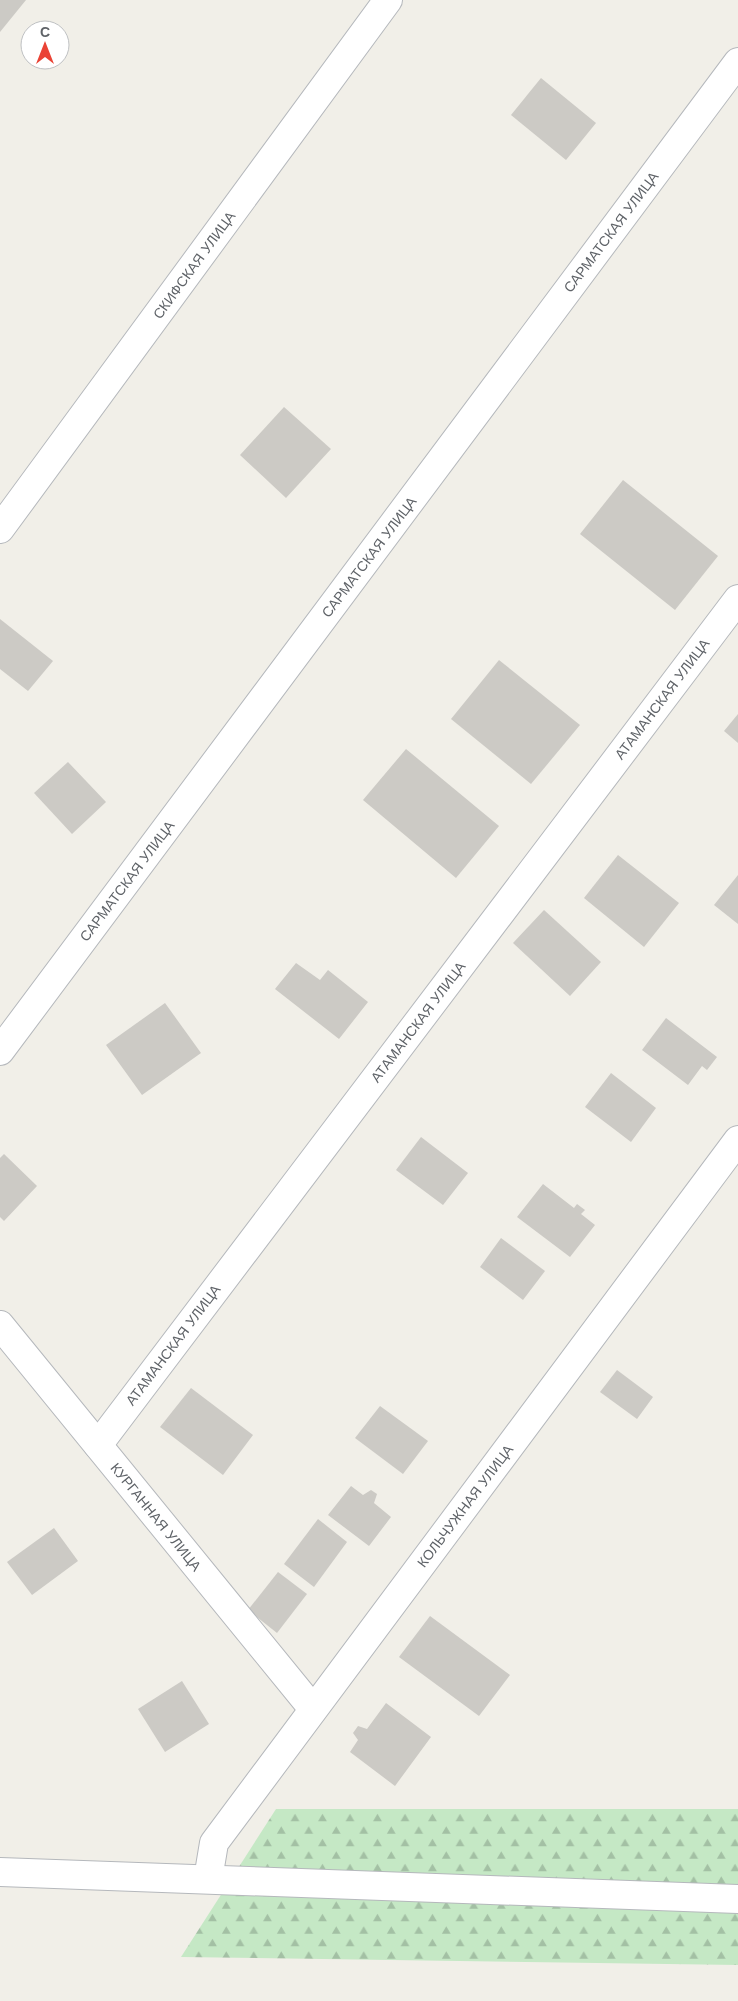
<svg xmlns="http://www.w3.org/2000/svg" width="738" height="2001" font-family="'Work Sans',sans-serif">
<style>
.forest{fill:url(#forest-firs)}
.building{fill:#cccac5}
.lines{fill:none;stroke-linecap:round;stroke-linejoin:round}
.street-casing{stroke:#b5b8bc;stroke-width:30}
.street{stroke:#fff;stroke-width:28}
.labels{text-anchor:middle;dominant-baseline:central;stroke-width:4;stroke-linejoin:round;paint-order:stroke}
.street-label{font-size:14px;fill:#5f6368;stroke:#fff}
</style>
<defs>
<pattern id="forest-firs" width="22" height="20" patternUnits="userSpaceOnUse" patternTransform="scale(1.25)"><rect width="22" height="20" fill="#c5e8c5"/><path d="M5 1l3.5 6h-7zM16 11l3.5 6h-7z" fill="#a3c0a4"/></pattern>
</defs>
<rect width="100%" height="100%" fill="#f1efe8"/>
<!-- forest -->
<polygon class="forest" points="276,1809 738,1809 738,1965 181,1957"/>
<!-- building -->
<g class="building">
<polygon points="0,0 26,0 0,32"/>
<polygon points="541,78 596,123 566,160 511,115"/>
<polygon points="284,407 331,449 286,498 240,455"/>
<polygon points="623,480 718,556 675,610 580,534"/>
<polygon points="0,619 53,661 28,691 0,669"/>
<polygon points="499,660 580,725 531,784 451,719"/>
<polygon points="738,714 738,743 724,731"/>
<polygon points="406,749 499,826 456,878 363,800"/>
<polygon points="68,762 106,802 72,834 34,793"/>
<polygon points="618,855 679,903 644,947 584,898"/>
<polygon points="738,875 738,924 714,905"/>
<polygon points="544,910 601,962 570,996 513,943"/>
<polygon points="296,963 320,980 328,970 368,1002 339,1039 275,989"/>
<polygon points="165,1003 201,1053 142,1095 106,1045"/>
<polygon points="666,1018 717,1057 707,1070 702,1066 688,1085 642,1050"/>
<polygon points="611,1073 656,1108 631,1142 585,1107"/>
<polygon points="421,1137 468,1173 443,1205 396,1170"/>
<polygon points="4,1154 37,1186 4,1221 0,1217 0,1158"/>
<polygon points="543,1184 574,1208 577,1204 585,1210 581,1214 595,1225 570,1257 517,1217"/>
<polygon points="501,1238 545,1271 523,1300 480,1267"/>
<polygon points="617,1370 653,1397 637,1419 600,1392"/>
<polygon points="191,1388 253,1435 223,1475 160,1427"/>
<polygon points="380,1406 428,1441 403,1474 355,1438"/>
<polygon points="351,1486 363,1495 371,1490 377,1494 374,1503 391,1517 369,1546 328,1515"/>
<polygon points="318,1519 347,1542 314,1587 284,1564"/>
<polygon points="54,1528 78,1561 32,1595 7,1562"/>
<polygon points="278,1572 307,1594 277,1633 248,1610"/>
<polygon points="430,1616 510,1675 479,1716 399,1657"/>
<polygon points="182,1681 209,1724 165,1752 138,1709"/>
<polygon points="386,1703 431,1737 395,1786 350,1752 358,1740 353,1733 358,1726 367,1729"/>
</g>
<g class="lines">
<defs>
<g id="street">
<polyline points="0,529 388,0"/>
<polyline points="0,1051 738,62"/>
<polyline points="0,1325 313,1709"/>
<polyline points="98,1445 738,599"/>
<polyline points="0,1872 738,1899"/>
<polyline points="208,1879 214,1843 738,1140"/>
</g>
</defs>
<!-- street casing -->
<use href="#street" class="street-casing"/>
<!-- street -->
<use href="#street" class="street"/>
</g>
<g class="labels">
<!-- street labels -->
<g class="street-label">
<text transform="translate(611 232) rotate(-53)">САРМАТСКАЯ УЛИЦА</text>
<text transform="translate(194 265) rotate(-54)">СКИФСКАЯ УЛИЦА</text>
<text transform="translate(369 557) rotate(-53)">САРМАТСКАЯ УЛИЦА</text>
<text transform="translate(662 699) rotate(-53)">АТАМАНСКАЯ УЛИЦА</text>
<text transform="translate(127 881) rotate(-53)">САРМАТСКАЯ УЛИЦА</text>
<text transform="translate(418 1022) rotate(-53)">АТАМАНСКАЯ УЛИЦА</text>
<text transform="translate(173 1345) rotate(-53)">АТАМАНСКАЯ УЛИЦА</text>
<text transform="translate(465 1506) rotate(-53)">КОЛЬЧУЖНАЯ УЛИЦА</text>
<text transform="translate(156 1517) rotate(51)">КУРГАННАЯ УЛИЦА</text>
</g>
</g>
<!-- north arrow -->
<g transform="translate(45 45)"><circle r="24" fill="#ffffff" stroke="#bfc1c3"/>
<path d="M0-4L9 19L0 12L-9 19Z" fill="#ea4335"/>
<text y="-8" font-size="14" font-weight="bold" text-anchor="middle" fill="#5f6368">С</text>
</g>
</svg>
